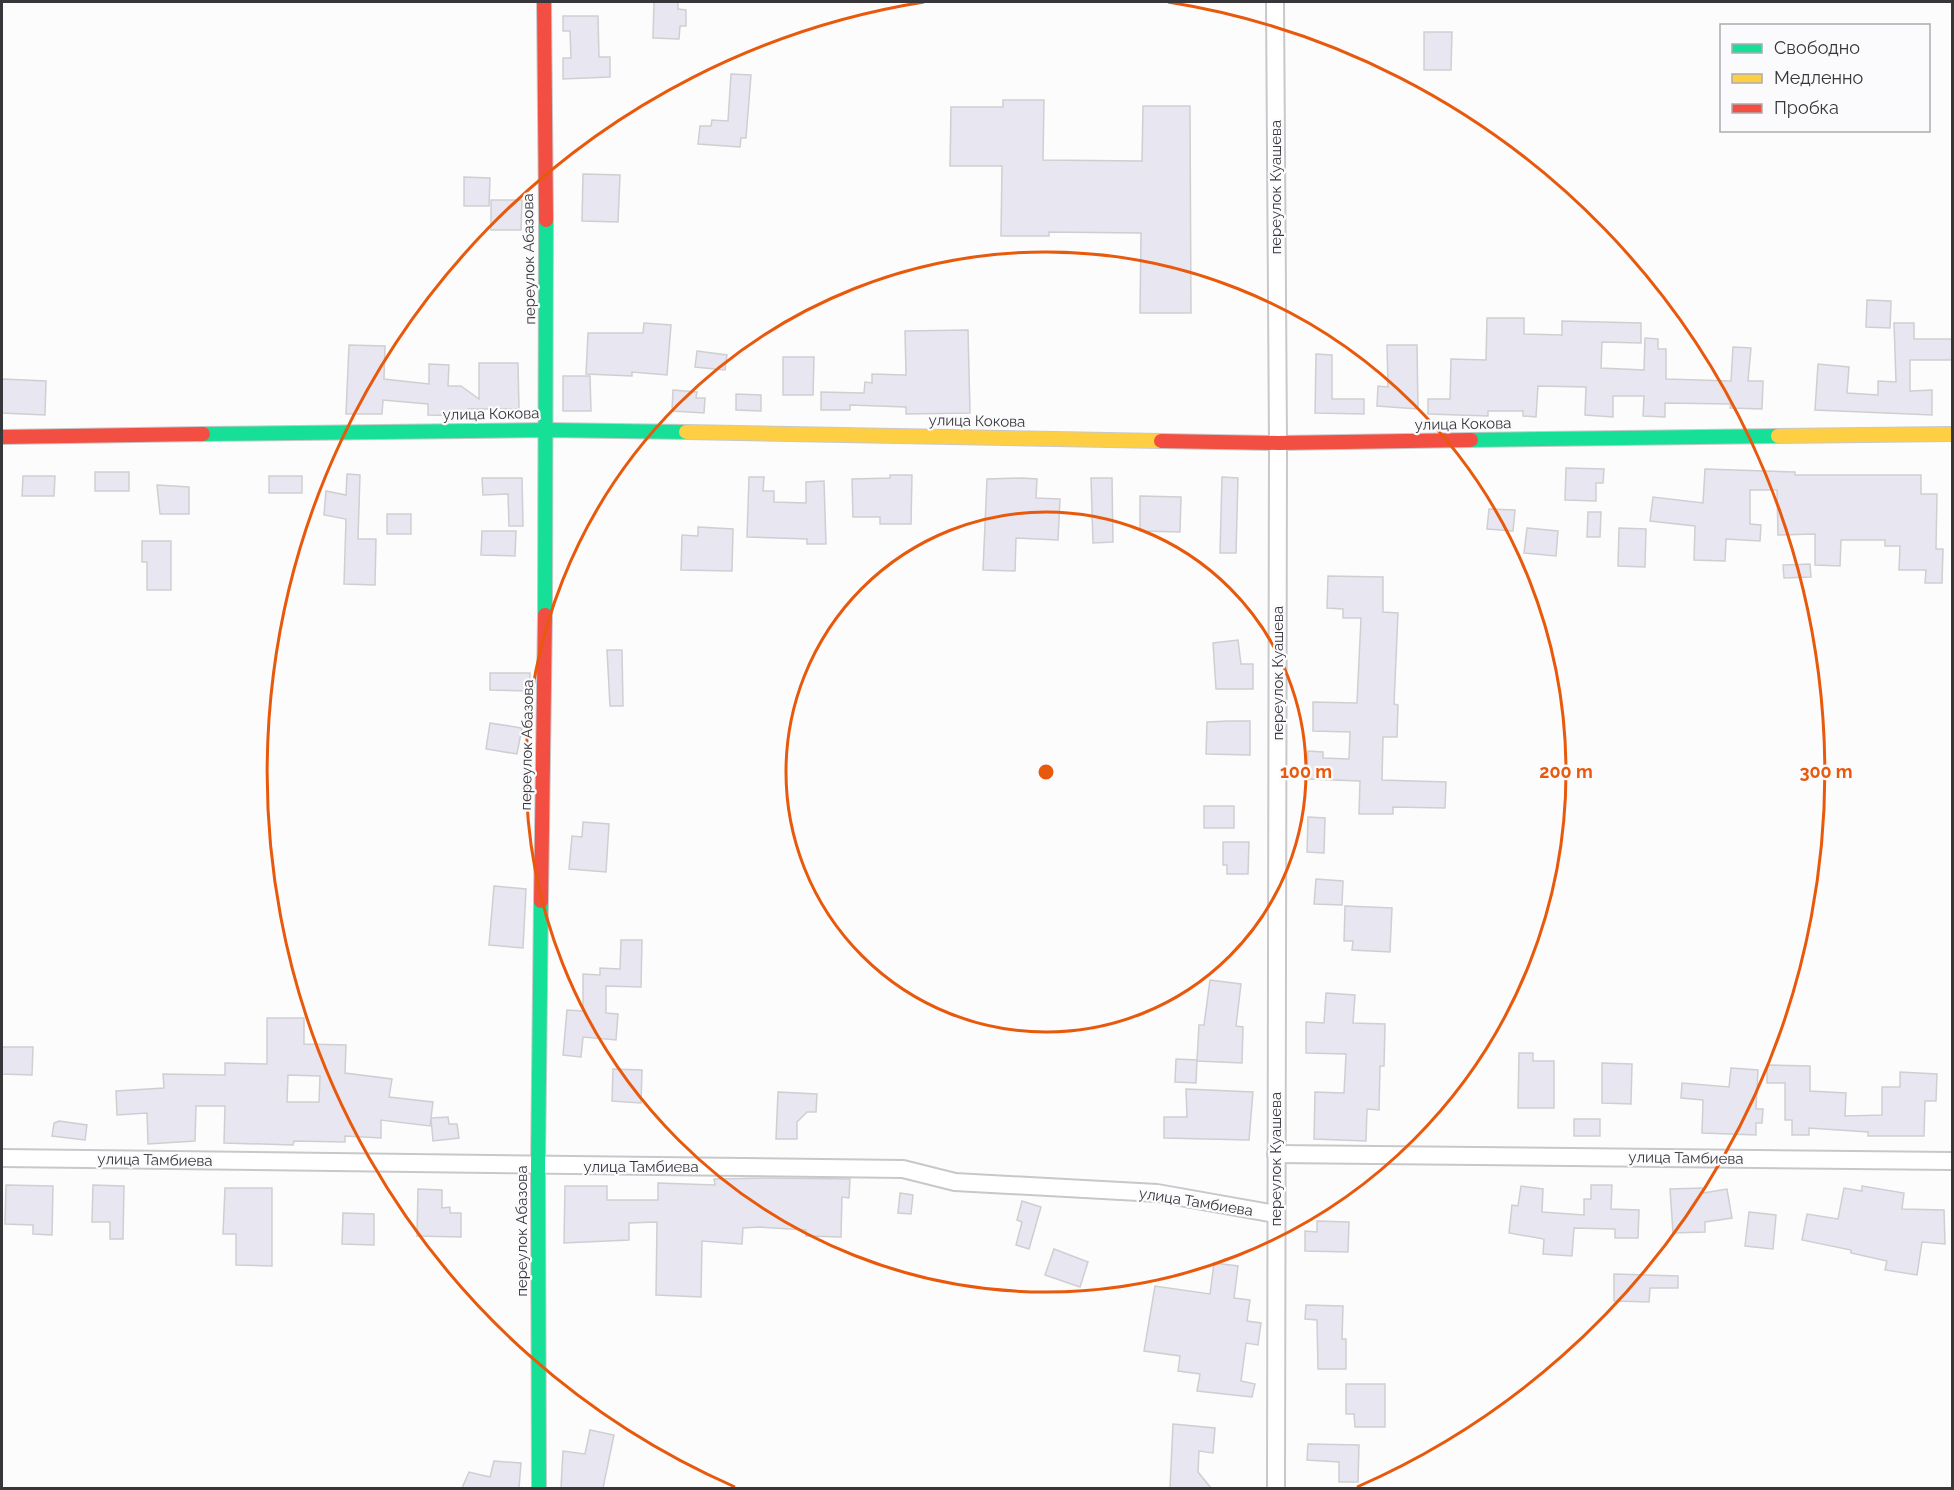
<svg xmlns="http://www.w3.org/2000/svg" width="1954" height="1490" font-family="Raleway,sans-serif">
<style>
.building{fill:#e7e6f1;stroke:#cfcfd1;stroke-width:1.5;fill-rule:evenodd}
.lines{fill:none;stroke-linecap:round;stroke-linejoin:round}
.street-casing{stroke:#c8c8ca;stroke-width:20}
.fast-casing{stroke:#c8c8ca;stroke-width:16}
.slow-casing{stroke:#c8c8ca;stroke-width:16}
.jam-casing{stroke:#c8c8ca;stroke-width:16}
.street{stroke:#fff;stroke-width:16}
.fast{stroke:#16e098;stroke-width:14}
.slow{stroke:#ffcf43;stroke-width:14}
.jam{stroke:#f24e42;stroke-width:14}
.ring{fill:none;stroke:#e8590c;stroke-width:3}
.labels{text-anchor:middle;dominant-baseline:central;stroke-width:4.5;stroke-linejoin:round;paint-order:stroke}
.street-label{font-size:15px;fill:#36363b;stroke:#fbfbfd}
.centre{fill:#e8590c;stroke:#fbfbfd;stroke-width:3}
.ring-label{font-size:18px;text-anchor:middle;font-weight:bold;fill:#e8590c;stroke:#fbfbfd;stroke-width:4.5;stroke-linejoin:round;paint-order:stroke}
</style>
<rect width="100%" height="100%" fill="#fcfcfc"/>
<!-- building -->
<g class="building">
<polygon points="654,2 678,2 678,9 686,10 686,26 680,26 679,39 653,38"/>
<polygon points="563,16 598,16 599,57 610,57 610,77 563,79 563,58 571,58 570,31 563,31"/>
<polygon points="1424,32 1452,32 1451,70 1424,70"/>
<polygon points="731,74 751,75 746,138 741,138 740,147 698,144 700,126 711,126 712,120 728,121"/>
<polygon points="1003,100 1044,100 1043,160 1142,161 1143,106 1190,106 1191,313 1140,313 1141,233 1049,232 1049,236 1001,236 1002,166 950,166 951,107 1003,107"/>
<polygon points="583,174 620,175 618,222 582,221"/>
<polygon points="464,177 490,178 489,206 464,206"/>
<polygon points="491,200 522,200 521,230 491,230"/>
<polygon points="1867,300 1891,301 1890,328 1866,327"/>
<polygon points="1487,318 1524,318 1524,334 1562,335 1562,321 1641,323 1641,343 1602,342 1601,368 1644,370 1645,338 1658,339 1658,349 1666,349 1666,379 1731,381 1733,347 1751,348 1748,381 1763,381 1762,409 1730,408 1731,404 1665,403 1665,417 1643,416 1644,396 1613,396 1613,417 1585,415 1586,387 1538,386 1536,417 1523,416 1523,411 1488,411 1488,416 1428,414 1428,399 1450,399 1451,359 1486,360"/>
<polygon points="644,323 671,325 667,375 632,372 632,376 586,374 588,333 643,333"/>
<polygon points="1894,323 1914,323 1914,339 1953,339 1953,360 1910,360 1910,391 1932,390 1932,415 1815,410 1818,364 1849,367 1847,393 1878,395 1878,381 1896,382"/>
<polygon points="968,330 970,413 906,414 906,407 850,405 850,410 821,410 821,392 864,393 865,382 872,383 872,374 906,375 905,331"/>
<polygon points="349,345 385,346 384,379 429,384 429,364 449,365 448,386 461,386 479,399 479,363 518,363 519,409 468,409 468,416 428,415 428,404 383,400 382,414 346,414"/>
<polygon points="1387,345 1417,345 1418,409 1377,406 1378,386 1388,387"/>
<polygon points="697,351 727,355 725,370 695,367"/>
<polygon points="1316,354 1332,355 1332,399 1364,399 1364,414 1315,413"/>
<polygon points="783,357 814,357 813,395 783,395"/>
<polygon points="563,376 590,376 591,411 563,411"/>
<polygon points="2,379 46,381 45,415 2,413"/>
<polygon points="673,390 697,392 696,398 705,398 704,413 672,411"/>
<polygon points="736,394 761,395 761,411 736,410"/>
<polygon points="1566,468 1604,469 1603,483 1596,483 1596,501 1565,500"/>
<polygon points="1705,469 1795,472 1795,475 1921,475 1921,494 1937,494 1936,549 1943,549 1942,583 1925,583 1926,570 1899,570 1900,546 1885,546 1885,540 1841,540 1840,566 1815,565 1815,534 1778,535 1777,490 1750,490 1750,524 1761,525 1760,541 1726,539 1725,561 1694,560 1695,526 1650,521 1653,497 1703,503"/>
<rect x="95" y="472" width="34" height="19"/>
<polygon points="347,474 360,475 358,539 376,539 375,585 344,584 346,519 324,515 326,491 346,495"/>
<polygon points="890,475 912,475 911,524 880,524 880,517 853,517 852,479 890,478"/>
<polygon points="23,476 55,476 54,496 22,496"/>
<rect x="269" y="476" width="33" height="17"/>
<polygon points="749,477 764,477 763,491 774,491 774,502 806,503 806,482 824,481 826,544 807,544 807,539 747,537"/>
<polygon points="1222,477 1238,478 1236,553 1220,553"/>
<polygon points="482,478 522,478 523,526 509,526 508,494 483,495"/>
<polygon points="1022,478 1037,479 1036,498 1060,499 1058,540 1016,538 1015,571 983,570 987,479"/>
<polygon points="1091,478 1112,478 1113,542 1093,543"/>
<polygon points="157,485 189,487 189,514 160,514"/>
<polygon points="1140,496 1181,497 1180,532 1140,531"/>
<polygon points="1489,509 1515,510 1513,531 1487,529"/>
<polygon points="1588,512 1601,512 1600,537 1587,537"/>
<rect x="387" y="514" width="24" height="20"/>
<polygon points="698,527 733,529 732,571 681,570 682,535 698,536"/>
<polygon points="1527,528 1558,531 1556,556 1524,553"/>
<polygon points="1619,528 1646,529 1645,567 1618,566"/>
<polygon points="482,531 516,531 515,556 481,555"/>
<polygon points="142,541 171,541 171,590 147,590 147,562 142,562"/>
<polygon points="1810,564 1811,577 1784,578 1783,565"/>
<polygon points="1328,576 1383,577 1383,612 1398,613 1394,704 1398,705 1397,737 1383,737 1382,780 1446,782 1445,808 1393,807 1393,814 1359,814 1360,781 1307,779 1308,751 1323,752 1323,758 1349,759 1350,732 1313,731 1313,702 1357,703 1361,618 1343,618 1343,609 1327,608"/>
<polygon points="1238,640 1241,664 1253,664 1253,689 1216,689 1213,643"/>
<polygon points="607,650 622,650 623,706 610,706"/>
<polygon points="490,673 530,673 530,691 490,690"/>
<polygon points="1228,721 1250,721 1250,755 1206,754 1207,722"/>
<polygon points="490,723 522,728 517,754 486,749"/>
<rect x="1204" y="806" width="30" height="22"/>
<polygon points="1308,817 1325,818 1324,853 1307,852"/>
<polygon points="583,822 609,824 606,872 569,869 572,836 582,837"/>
<polygon points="1223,842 1249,842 1248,874 1227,874 1227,865 1223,865"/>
<polygon points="1316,879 1343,881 1342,905 1314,904"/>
<polygon points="494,886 526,889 523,948 489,945"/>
<polygon points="1345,906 1392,908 1390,952 1352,950 1353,941 1344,941"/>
<polygon points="621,940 642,940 641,987 606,986 606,1013 618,1014 616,1040 583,1037 581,1057 563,1055 567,1010 583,1011 583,974 600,975 600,968 620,969"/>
<polygon points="1210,980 1241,984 1236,1026 1243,1027 1242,1063 1197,1061 1199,1025 1204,1025"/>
<polygon points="1326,993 1355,995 1353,1023 1385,1024 1384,1066 1380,1066 1379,1110 1367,1109 1366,1141 1314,1139 1315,1092 1344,1093 1346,1054 1306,1053 1306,1022 1324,1023"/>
<path d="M267,1018H304V1044L346,1045L345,1073L392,1079L389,1097L433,1102L431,1118L448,1117L449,1124H457L459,1138L433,1141L431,1118L430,1126L381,1120V1138L345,1136V1142L294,1141L293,1145L224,1143L225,1106H196L195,1141L148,1144L147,1113L117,1115L116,1091L164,1088L163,1074L225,1075V1063L267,1064ZM288,1075L320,1076L319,1102H287Z"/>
<polygon points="2,1047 33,1047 32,1075 2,1074"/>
<polygon points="1519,1053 1533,1053 1533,1061 1554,1061 1554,1108 1518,1108"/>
<polygon points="1176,1059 1197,1060 1196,1083 1175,1082"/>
<polygon points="1602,1063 1632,1064 1631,1104 1602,1103"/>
<polygon points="1767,1065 1810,1066 1810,1091 1846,1093 1845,1116 1882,1115 1882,1087 1900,1087 1900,1072 1937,1074 1936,1101 1925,1101 1924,1136 1868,1136 1868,1132 1809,1128 1809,1135 1792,1135 1792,1120 1785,1120 1785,1083 1767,1083"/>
<polygon points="1731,1068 1758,1070 1756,1109 1763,1109 1762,1123 1756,1123 1756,1135 1702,1133 1703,1100 1681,1098 1682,1083 1729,1087"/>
<polygon points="613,1069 642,1070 641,1103 612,1101"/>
<polygon points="1186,1089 1253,1092 1249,1140 1164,1138 1164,1117 1187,1117"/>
<polygon points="778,1092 817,1094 816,1112 807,1112 797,1122 797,1139 776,1139"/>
<rect x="1574" y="1119" width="26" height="17"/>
<polygon points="59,1121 87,1125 85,1140 52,1136 54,1123"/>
<polygon points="766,1178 850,1179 849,1198 842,1197 841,1237 806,1236 806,1230 760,1227 743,1228 742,1244 702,1241 701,1297 656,1295 657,1222 629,1223 629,1240 564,1243 565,1186 607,1186 607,1200 658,1200 658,1183 715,1185 714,1179"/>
<polygon points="6,1185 53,1186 52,1235 33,1234 33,1225 5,1224"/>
<polygon points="93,1185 124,1186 123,1239 110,1239 110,1222 92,1222"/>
<polygon points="1591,1185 1612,1185 1611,1209 1639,1210 1638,1238 1615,1238 1615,1229 1574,1228 1572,1256 1543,1254 1544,1239 1509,1233 1512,1205 1518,1206 1521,1186 1543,1189 1542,1212 1584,1215 1584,1199 1591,1199"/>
<polygon points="1862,1186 1904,1193 1902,1209 1944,1210 1945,1244 1922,1242 1917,1275 1885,1270 1887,1261 1851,1253 1851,1250 1802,1240 1807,1214 1838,1219 1844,1188 1862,1191"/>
<polygon points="225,1188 272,1188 272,1266 236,1265 236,1234 223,1234"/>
<polygon points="1703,1188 1703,1193 1727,1189 1732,1218 1705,1222 1705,1232 1673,1233 1670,1189"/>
<polygon points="418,1189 442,1190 442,1208 450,1207 450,1213 461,1213 461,1237 417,1236"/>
<polygon points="900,1193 913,1195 911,1214 898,1213"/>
<polygon points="1022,1201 1041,1207 1029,1249 1016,1245 1022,1222 1017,1220"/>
<polygon points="1749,1212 1776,1215 1773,1249 1745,1246"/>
<polygon points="343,1213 374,1214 374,1245 342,1244"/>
<polygon points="1317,1221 1349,1222 1348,1252 1305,1251 1305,1231 1317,1232"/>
<polygon points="1054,1249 1088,1262 1080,1287 1045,1275"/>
<polygon points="1214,1263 1238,1266 1234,1298 1250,1300 1247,1321 1261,1323 1258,1345 1246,1343 1241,1381 1255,1384 1252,1397 1197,1391 1200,1374 1178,1371 1180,1356 1144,1351 1155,1286 1210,1294"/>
<polygon points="1614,1274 1678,1276 1678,1288 1650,1288 1649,1302 1614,1301"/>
<polygon points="1306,1305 1343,1306 1342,1339 1346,1339 1346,1369 1318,1369 1317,1320 1305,1319"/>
<polygon points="1346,1384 1385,1384 1385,1427 1355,1427 1354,1414 1346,1414"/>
<polygon points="1173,1424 1215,1428 1213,1453 1199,1451 1198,1472 1211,1488 1170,1488"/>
<polygon points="590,1430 614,1435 603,1488 561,1488 563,1451 585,1454"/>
<polygon points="1308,1444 1359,1445 1358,1482 1339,1482 1339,1462 1307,1460"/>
<polygon points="494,1461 521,1463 519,1488 462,1488 469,1472 490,1477"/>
</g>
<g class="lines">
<defs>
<g id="street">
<polyline points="1275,2 1278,443 1276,1488"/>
<polyline points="1276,1154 1952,1161"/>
<polyline points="2,1158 903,1169 955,1182 1157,1193 1276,1214"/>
</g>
<g id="fast">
<polyline points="203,434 547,430 686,432"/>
<polyline points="1471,440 1778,436"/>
<polyline points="545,615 546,220"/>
<polyline points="539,1488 538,1166 541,901"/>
</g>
<g id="slow">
<polyline points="686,432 1161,441"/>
<polyline points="1778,436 1952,434"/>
</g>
<g id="jam">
<polyline points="544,2 546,220"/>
<polyline points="2,437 203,434"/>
<polyline points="1161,441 1278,443 1471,440"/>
<polyline points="541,901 545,615"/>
</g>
</defs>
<!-- street casing -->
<use href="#street" class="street-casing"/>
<!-- fast casing -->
<use href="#fast" class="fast-casing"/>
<!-- slow casing -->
<use href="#slow" class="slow-casing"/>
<!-- jam casing -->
<use href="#jam" class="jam-casing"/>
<!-- street -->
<use href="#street" class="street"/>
<!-- fast -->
<use href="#fast" class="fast"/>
<!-- slow -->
<use href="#slow" class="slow"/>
<!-- jam -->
<use href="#jam" class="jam"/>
</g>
<!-- distance rings -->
<g class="ring">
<circle cx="1046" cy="772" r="260"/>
<circle cx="1046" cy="772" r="520"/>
<path d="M735 1487A780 780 0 0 1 924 2M1168 2A780 780 0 0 1 1357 1487"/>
</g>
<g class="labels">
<!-- street labels -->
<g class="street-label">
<text transform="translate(1276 187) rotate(-90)">переулок Куашева</text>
<text transform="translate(529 259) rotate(-91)">переулок Абазова</text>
<text transform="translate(491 414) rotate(-1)">улица Кокова</text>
<text transform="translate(977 421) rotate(1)">улица Кокова</text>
<text transform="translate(1463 424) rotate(-1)">улица Кокова</text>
<text transform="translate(1278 673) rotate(-90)">переулок Куашева</text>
<text transform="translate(527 745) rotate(-89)">переулок Абазова</text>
<text transform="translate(1686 1158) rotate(1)">улица Тамбиева</text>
<text transform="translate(1276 1159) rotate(-90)">переулок Куашева</text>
<text transform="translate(155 1160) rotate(1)">улица Тамбиева</text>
<text x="641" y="1167">улица Тамбиева</text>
<text transform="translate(1196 1202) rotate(9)">улица Тамбиева</text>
<text transform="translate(522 1231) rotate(-90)">переулок Абазова</text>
</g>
</g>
<circle cx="1046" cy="772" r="9" class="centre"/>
<g class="ring-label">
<text x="1306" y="778">100 m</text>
<text x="1566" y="778">200 m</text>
<text x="1826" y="778">300 m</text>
</g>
<!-- border -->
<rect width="1954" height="1490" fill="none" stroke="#36363b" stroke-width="6"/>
<!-- legend -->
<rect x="1720" y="24" width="210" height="108" fill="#fbfbfd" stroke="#acacaf" stroke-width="1.5"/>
<rect x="1732" y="44" width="30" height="9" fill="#16e098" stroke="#acacaf" stroke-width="1.5"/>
<text x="1774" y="54" font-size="18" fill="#36363b">Свободно</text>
<rect x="1732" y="74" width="30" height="9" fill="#ffcf43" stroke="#acacaf" stroke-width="1.5"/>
<text x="1774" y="84" font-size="18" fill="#36363b">Медленно</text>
<rect x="1732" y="104" width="30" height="9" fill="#f24e42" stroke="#acacaf" stroke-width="1.5"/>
<text x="1774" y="114" font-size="18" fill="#36363b">Пробка</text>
</svg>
